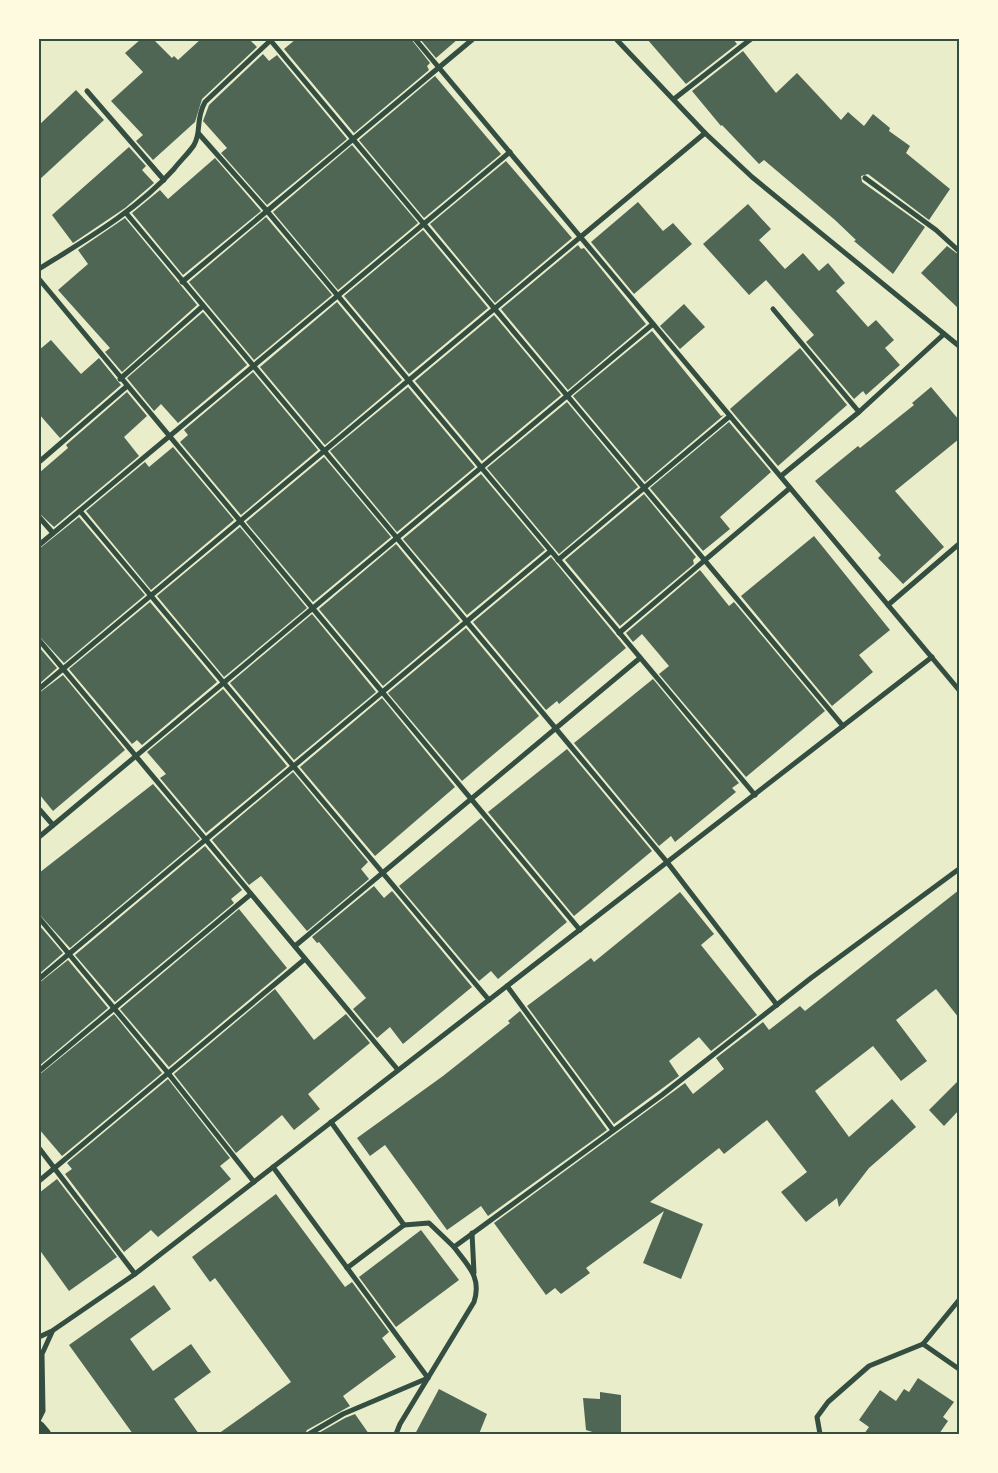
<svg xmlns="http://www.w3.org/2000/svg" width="998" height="1473" font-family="Barlow,sans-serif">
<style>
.building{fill:#4f6655}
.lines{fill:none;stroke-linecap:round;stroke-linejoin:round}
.minor{stroke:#344e41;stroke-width:5}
.primary{stroke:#344e41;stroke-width:12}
.neatline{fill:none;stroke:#344e41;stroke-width:2}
</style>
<rect width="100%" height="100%" fill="#e9edc9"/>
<!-- building -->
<g class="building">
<polygon points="141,39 153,39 172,58 174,56 178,60 201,39 249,39 257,47 202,99 195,122 153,160 136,141 143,135 111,101 143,72 125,53"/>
<polygon points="296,39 411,39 430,63 427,66 429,70 354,133 284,49"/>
<polygon points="420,39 458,39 436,58"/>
<polygon points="647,39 733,39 737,44 686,84"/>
<polygon points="743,51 776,93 797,73 841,120 848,112 864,126 873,114 890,128 889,131 910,146 906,153 950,189 929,220 868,174 861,176 862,182 925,227 893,274 854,241 856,240 835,220 764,160 759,164 722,125 721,126 692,91"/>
<polygon points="263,54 269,61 277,55 347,139 267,205 221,153 227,148 203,121 209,105"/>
<polygon points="435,76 501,154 424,218 359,140"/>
<polygon points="76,90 104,120 39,180 39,125"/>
<polygon points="352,145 418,223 338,290 273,212"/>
<polygon points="129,147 146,166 142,170 154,183 125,208 73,243 52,215"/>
<polygon points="215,158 261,211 183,275 132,213 160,190 168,199"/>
<polygon points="506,161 572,238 495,303 430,224"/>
<polygon points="638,202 663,231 673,223 692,244 634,294 591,242"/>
<polygon points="748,204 771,229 759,240 785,269 803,253 819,271 828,263 845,283 836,291 868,327 876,320 894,340 885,348 900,365 866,395 863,391 854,399 806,342 814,335 766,280 749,295 703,244"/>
<polygon points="266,217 332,295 254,360 189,282"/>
<polygon points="125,218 197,305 122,372 105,352 110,348 58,290 88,264 78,250"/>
<polygon points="423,230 488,308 409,374 344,296"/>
<polygon points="578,245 581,249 584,248 646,324 568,390 501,309"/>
<polygon points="947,246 959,255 959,309 921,273"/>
<polygon points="337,302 402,380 325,445 260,367"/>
<polygon points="684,304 705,327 680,349 660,326"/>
<polygon points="203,312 247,365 178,423 161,404 154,411 127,378"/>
<polygon points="494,315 561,395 482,461 415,381"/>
<polygon points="652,331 721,416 724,415 645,482 573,396"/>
<polygon points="51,340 81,374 99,358 121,385 60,438 39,414 39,350"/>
<polygon points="800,348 847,405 778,466 730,409"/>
<polygon points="253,372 318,450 241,515 180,442 188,435 184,430"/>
<polygon points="408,387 475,467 397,532 330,451"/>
<polygon points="931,387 959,420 959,439 895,491 944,547 903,584 878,558 881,555 815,481 858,446 860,448 914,405 912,403"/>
<polygon points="127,392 147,416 124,437 139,456 54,527 39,513 39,473 68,448 66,445"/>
<polygon points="567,402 638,487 559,554 487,468"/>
<polygon points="729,422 771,472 720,517 730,529 703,551 650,488"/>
<polygon points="173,447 234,520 151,590 86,511 145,462 149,467"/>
<polygon points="324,457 391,537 313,602 246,522"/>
<polygon points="481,474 545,550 467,615 403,539"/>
<polygon points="644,494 696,557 693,560 694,564 620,626 565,560"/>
<polygon points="79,517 145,595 64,663 39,636 39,549"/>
<polygon points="240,527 307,608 224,677 157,596"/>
<polygon points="814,536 890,630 859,655 873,672 832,706 741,596"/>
<polygon points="396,544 460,621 383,686 319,609"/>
<polygon points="551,557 626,648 559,704 557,701 546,710 473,622"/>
<polygon points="700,570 729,606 734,602 825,711 746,777 659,674 669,666 642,634 633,642 626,633"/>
<polygon points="150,602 217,682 142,745 137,740 132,744 69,669"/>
<polygon points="312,614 376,692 294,760 230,683"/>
<polygon points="466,628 539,716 462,781 388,693"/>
<polygon points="39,647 57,668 39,684"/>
<polygon points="63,675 125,750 53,811 39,794 39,693"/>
<polygon points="653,679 739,783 732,788 736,792 675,842 671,836 659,846 574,743"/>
<polygon points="223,689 287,766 206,833 160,778 166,774 147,752"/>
<polygon points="382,698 455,787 375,856 300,767"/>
<polygon points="567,749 652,851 574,916 488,812"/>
<polygon points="293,772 368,862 361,869 369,879 307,931 261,876 249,885 212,840"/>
<polygon points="153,784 200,839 70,948 39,914 39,873"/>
<polygon points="481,818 567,922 498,979 491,971 479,981 399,886"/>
<polygon points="205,846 242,890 231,899 234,903 115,1002 75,955"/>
<polygon points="374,886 384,898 392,891 472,987 403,1044 390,1027 377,1038 353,1009 366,998 319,942 317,943 312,937"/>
<polygon points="959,890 959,1018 936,989 896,1020 927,1061 901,1081 873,1046 815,1091 849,1137 892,1099 916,1127 869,1168 839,1207 837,1198 806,1222 781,1192 807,1172 767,1120 724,1154 719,1148 650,1202 703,1224 681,1279 643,1263 664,1211 586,1268 590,1273 561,1294 555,1288 546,1295 494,1223 685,1083 693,1094 724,1069 716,1058 763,1022 769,1030 800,1006 805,1011"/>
<polygon points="680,892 714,934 701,945 757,1015 711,1051 699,1037 669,1061 679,1076 614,1124 527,1006 591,958 594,962"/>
<polygon points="239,909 287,968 169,1067 120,1009"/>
<polygon points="39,925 63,953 39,974"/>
<polygon points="68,960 108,1008 39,1066 39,983"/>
<polygon points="275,989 314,1040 346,1014 370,1043 308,1094 320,1109 294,1130 282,1115 236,1153 174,1074"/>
<polygon points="520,1011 607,1130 488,1216 481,1206 447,1230 385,1145 370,1156 357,1138 443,1076 510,1023 508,1021"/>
<polygon points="114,1014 162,1073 62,1156 39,1129 39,1075"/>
<polygon points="168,1079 230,1158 220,1166 231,1179 158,1237 151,1230 124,1252 65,1174 72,1169 67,1163"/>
<polygon points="959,1080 959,1110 944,1126 929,1110"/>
<polygon points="57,1179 117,1257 69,1291 39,1249 39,1193"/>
<polygon points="276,1194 345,1287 352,1282 389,1332 382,1338 396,1357 343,1396 350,1406 307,1430 305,1434 218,1434 291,1382 215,1278 210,1282 192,1257"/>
<polygon points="421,1230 459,1280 396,1327 359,1277"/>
<polygon points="154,1285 171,1309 130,1339 153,1371 191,1344 211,1372 174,1399 199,1434 133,1434 69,1345"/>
<polygon points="918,1378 954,1402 943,1417 948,1421 939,1434 864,1434 869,1427 859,1420 880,1390 896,1401 904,1389 909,1392"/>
<polygon points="439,1389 487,1414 479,1434 415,1434"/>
<polygon points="600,1392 621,1395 621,1434 599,1434 586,1430 583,1398 600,1399"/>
<polygon points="355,1414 369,1434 317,1434 345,1418"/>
</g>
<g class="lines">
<!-- minor -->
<g class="minor">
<polyline points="415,39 959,690"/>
<polyline points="616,39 705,133 752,177 959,346"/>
<polyline points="271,41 843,726"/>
<polyline points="87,91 164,180"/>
<polyline points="674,99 751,39"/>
<polyline points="199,134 267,211 755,795"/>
<polyline points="865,178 936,230 959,251"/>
<polyline points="126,213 667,862 777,1005"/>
<path d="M39,269C87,239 136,211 174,169C180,161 188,154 194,145C202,131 195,120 205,102L272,39"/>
<polyline points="39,279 580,930"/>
<polyline points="182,282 473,39"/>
<polyline points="773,309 859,412 781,476"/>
<polyline points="120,379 203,306"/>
<polyline points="859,412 944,334"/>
<polyline points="39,462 126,387"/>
<polyline points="80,511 489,1000"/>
<polyline points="39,517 53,533"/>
<polyline points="39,545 510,152"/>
<polyline points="558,560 730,416"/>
<polyline points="888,605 959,544"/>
<polyline points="619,633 790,488"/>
<polyline points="39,640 398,1070"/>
<polyline points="39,689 705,133"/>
<polyline points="39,809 53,825"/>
<polyline points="39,837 653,324"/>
<polyline points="39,918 168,1073 254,1182"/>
<polyline points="295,946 640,658"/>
<polyline points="39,979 551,551"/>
<polyline points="507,986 613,1130"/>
<polyline points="39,1071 251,894"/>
<polyline points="331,1122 404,1225 347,1268"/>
<polyline points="39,1148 135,1274"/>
<polyline points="273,1167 428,1378 343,1414 309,1434"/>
<polyline points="39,1181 305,959"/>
<polyline points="404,1225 429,1223 454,1247"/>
<polyline points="472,1233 474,1273"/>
<polyline points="39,1337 52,1331 135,1274 932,657"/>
<polyline points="923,1344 959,1369"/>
<polyline points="39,1419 43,1411 42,1354 52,1332"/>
<path d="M396,1434L400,1424L474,1302C482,1277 468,1266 454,1247L662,1095L811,978L959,869"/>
<polyline points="820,1434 817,1417 828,1402 869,1366 923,1344 959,1300"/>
</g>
<!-- primary -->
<polyline class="primary" points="39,1427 45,1434"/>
</g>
<!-- border -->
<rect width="998" height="1473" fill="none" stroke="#fefae0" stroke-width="80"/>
<rect x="40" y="40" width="918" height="1393" class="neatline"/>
</svg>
